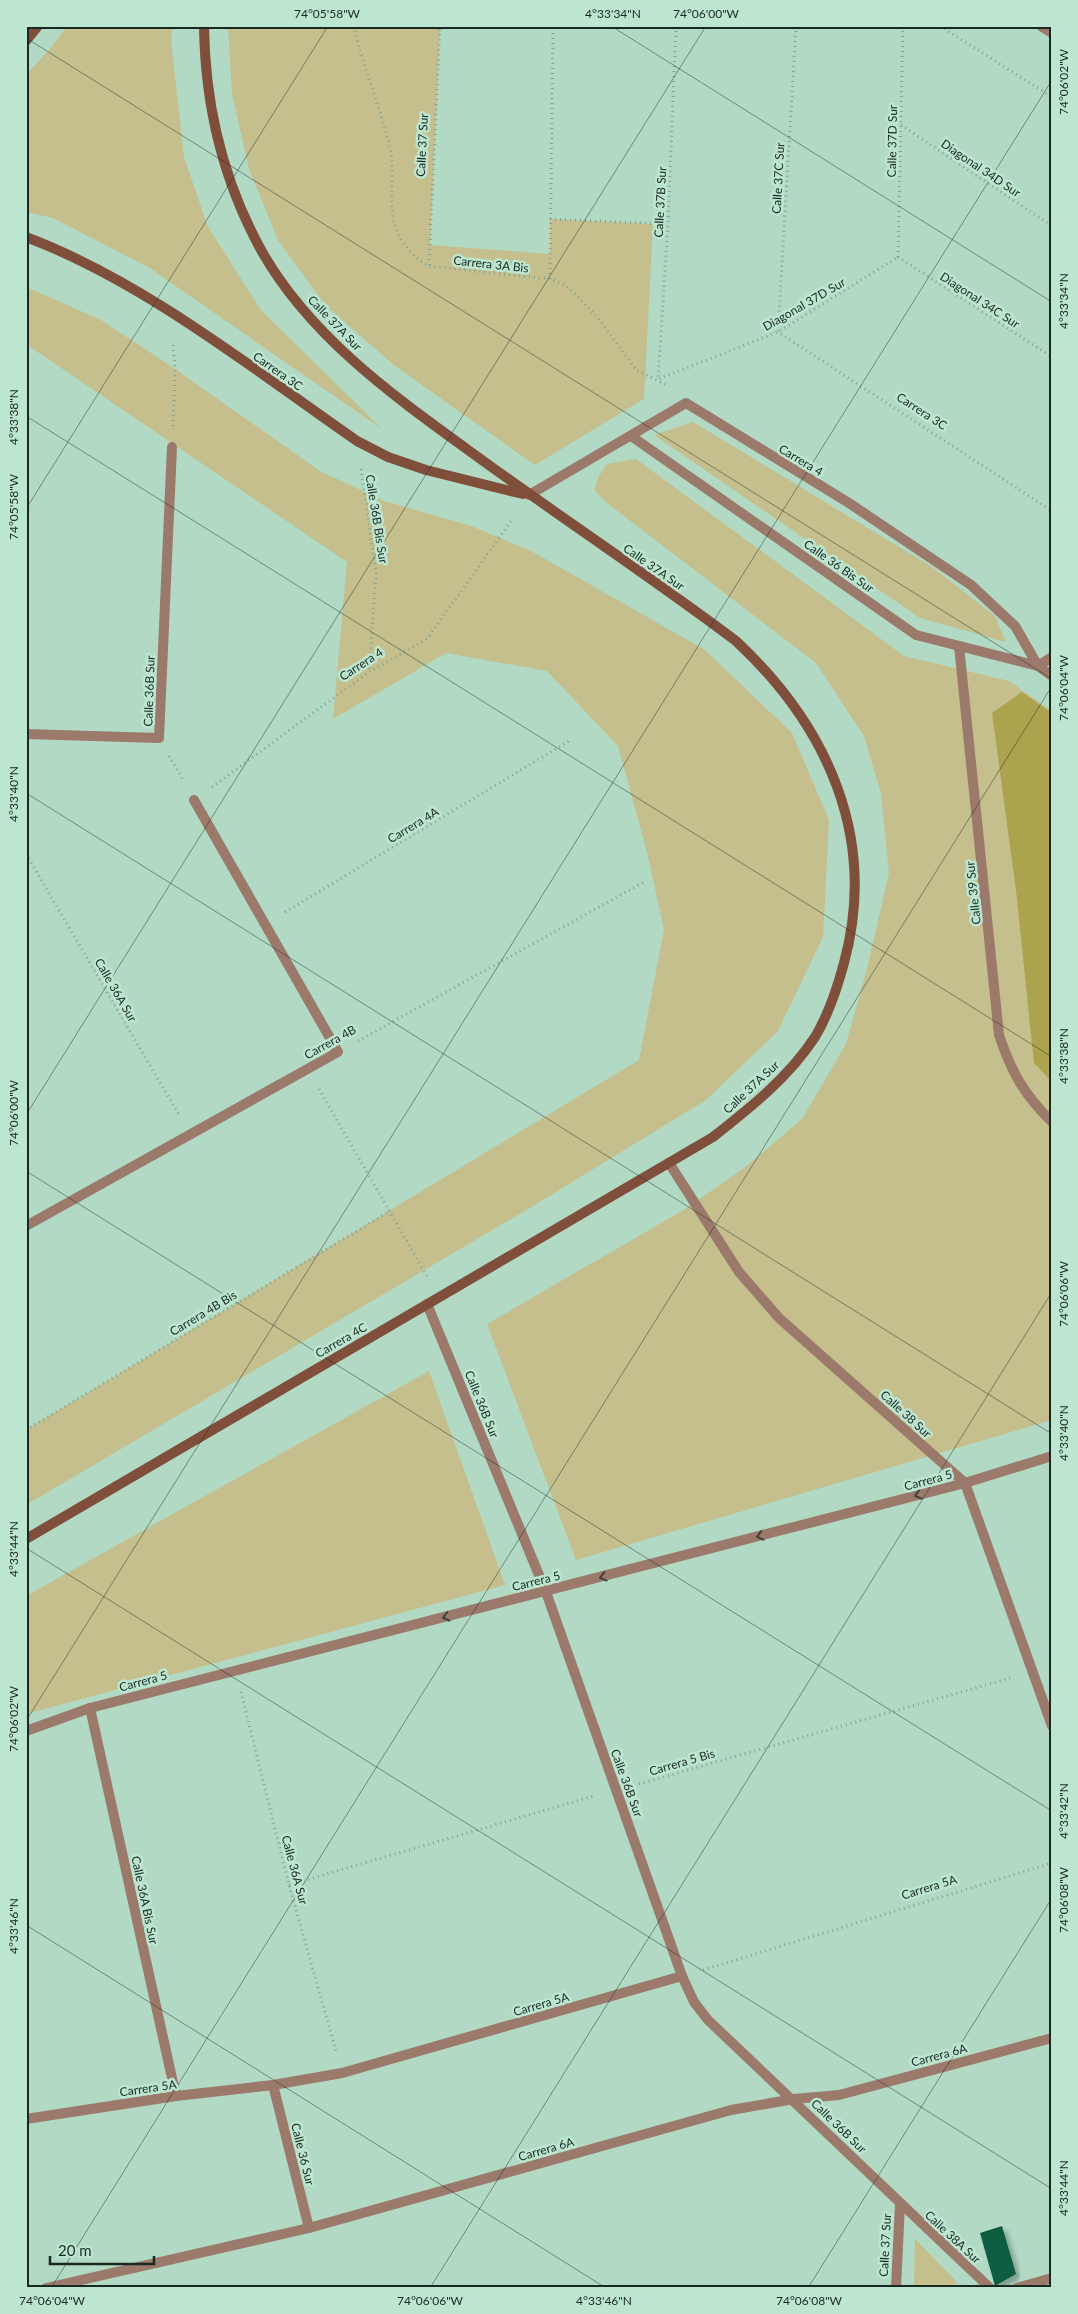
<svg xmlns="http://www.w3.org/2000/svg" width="1078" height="2314" font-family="Lato,sans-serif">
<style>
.green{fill:#c4bf8c}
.forest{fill:#aca34e}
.building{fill:#0f5d41;filter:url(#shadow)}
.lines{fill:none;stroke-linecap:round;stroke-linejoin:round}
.path{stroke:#83a392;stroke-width:3;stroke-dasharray:1 4;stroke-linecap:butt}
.street{stroke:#9b796b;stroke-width:10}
.secondary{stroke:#804f3b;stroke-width:10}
.oneway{stroke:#404137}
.ticks{fill:none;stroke:#192921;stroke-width:1;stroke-opacity:0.45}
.labels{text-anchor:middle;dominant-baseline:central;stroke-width:5;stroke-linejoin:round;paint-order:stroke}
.street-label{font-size:12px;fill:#192921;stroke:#bde6d1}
.neatline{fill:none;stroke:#192921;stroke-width:2}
.ticks-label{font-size:12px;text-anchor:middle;fill:#192921}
</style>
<defs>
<filter id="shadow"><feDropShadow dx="4.5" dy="4.5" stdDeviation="2.5" flood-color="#0004"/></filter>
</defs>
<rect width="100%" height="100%" fill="#b1d9c4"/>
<!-- green -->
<g class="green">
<polygon points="67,26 173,26 171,41 184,157 208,227 261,310 382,429 148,267 53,218 26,212 26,75 50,49"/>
<polygon points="228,26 440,26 430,245 550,254 550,219 653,224 644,399 535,465 395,366 325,305 278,240 249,169 232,94"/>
<polygon points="26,287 101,320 175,369 320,471 384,501 471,526 533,552 705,650 792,733 829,820 823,937 778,1031 706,1100 533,1206 26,1505 26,1430 639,1060 664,930 647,852 618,746 547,671 446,653 333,719 347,562 26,344"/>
<polygon points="693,422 932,567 995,616 1006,642 920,618 654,435"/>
<polygon points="636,459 904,656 1009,681 1052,711 1052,1420 576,1560 487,1324 687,1208 748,1165 802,1119 846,1044 867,969 889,873 881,794 864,736 816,663 607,503 594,490 599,476 607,464"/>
<polygon points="429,1371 505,1585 26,1714 26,1596"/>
<polygon points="915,2239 958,2283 942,2288 914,2288"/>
</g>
<!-- forest -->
<polygon class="forest" points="1022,692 1052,713 1052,1082 1034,1063 1016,890 992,713"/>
<!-- building -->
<polygon class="building" points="1002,2226 1016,2274 995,2286 980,2233"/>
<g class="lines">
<!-- path -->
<g class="path">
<path d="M354,26C363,67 380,106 390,147C396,175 386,207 398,234C404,247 416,259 429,266L550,279L565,285L577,296L599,319L636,370L669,386"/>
<polyline points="676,26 668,224 658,379 778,332 898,257"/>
<polyline points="796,26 778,332 1052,511"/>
<polyline points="940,26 1052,97"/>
<polyline points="901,125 1052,226"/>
<polyline points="550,219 668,224"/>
<polyline points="898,257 903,26"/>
<polyline points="898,257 1052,357"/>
<polyline points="429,265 440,26"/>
<polyline points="550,279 553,26"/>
<polyline points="173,426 175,369 173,343"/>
<polyline points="361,469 376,571 369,671"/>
<polyline points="169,756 184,781"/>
<polyline points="212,787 369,672 427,639 511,521"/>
<polyline points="26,854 179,1115"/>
<polyline points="285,912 569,741"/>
<polyline points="358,1041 646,881"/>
<polyline points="319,1089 428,1278"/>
<polyline points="26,1430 390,1211"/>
<polyline points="241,1692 289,1885 336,2051"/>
<polyline points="639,1784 1010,1678"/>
<polyline points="289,1885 594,1796"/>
<polyline points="703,1970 1052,1863"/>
</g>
<!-- street -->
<g class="street">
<polyline points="1041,26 1052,33"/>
<polyline points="631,436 916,635 1038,666 1052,676"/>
<polyline points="529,495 686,403 849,503 971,585 1015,626 1038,666 1052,657"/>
<path d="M959,646L999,1035C1011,1071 1024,1095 1052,1122"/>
<polyline points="26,734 159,738 172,447"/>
<polyline points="669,1163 739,1272 779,1318 965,1483 1052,1726"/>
<polyline points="26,1226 338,1052 194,800"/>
<polyline points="427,1304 546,1592 682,1976 694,2002 708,2020 990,2288"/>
<polyline points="90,1708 176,2096"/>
<polyline points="26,1731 90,1708 965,1483 1052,1456"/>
<polyline points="273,2085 309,2228"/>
<polyline points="26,2119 176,2096 273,2085 342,2073 682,1976"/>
<polyline points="46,2288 309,2228 731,2110 794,2099 839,2095 1052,2038"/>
<polyline points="896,2288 900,2204"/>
<polyline points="1017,2288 1052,2278"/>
</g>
<!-- secondary -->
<g class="secondary">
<polyline points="26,41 38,26"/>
<path d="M26,237C145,282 253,369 357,441L388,457L426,470L523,494"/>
<path d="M26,1539L713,1137C750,1108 789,1077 815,1037C829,1014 837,989 844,963C878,838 828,727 736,641C647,574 554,513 464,447C388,392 306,332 260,248C223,180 205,103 204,26"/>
</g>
</g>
<!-- one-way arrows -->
<defs><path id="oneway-chevron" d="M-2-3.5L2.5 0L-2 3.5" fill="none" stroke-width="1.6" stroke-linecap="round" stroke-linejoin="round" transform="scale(1.25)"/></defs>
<g class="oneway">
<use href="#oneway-chevron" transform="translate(918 1495) rotate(165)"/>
<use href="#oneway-chevron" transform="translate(760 1536) rotate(165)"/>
<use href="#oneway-chevron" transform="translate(603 1577) rotate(165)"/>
<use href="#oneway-chevron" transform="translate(446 1617) rotate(166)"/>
</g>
<!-- ticks -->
<path class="ticks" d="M611,26L1052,302M26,38L1052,679M26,416L1052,1057M26,509L328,26M26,793L1052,1434M26,1115L706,26M26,1171L1052,1811M26,1548L1052,2189M26,1721L1052,80M26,1925L606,2288M51,2288L1052,686M430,2288L1052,1292M808,2288L1052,1898"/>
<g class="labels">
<!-- street labels -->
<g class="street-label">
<text transform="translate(892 141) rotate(-89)">Calle 37D Sur</text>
<text transform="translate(422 145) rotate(-87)">Calle 37 Sur</text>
<text transform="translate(981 168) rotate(34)">Diagonal 34D Sur</text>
<text transform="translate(778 178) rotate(-87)">Calle 37C Sur</text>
<text transform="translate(660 202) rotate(-87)">Calle 37B Sur</text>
<text transform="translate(491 264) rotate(6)">Carrera 3A Bis</text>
<text transform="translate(980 300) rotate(33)">Diagonal 34C Sur</text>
<text transform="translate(804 304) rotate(-30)">Diagonal 37D Sur</text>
<text transform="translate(335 323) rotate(46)">Calle 37A Sur</text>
<text transform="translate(278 371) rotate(35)">Carrera 3C</text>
<text transform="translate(922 411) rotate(33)">Carrera 3C</text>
<text transform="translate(801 460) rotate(31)">Carrera 4</text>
<text transform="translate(377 519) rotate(81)">Calle 36B Bis Sur</text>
<text transform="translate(839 566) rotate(35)">Calle 36 Bis Sur</text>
<text transform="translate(654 567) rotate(35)">Calle 37A Sur</text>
<text transform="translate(361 664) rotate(-33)">Carrera 4</text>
<text transform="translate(149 691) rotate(-88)">Calle 36B Sur</text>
<text transform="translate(413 825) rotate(-31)">Carrera 4A</text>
<text transform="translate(973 893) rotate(-96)">Calle 39 Sur</text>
<text transform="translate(116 990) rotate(60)">Calle 36A Sur</text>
<text transform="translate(330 1042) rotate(-29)">Carrera 4B</text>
<text transform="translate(751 1087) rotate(-43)">Calle 37A Sur</text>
<text transform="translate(203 1313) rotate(-31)">Carrera 4B Bis</text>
<text transform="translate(341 1340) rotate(-30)">Carrera 4C</text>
<text transform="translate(482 1404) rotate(68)">Calle 36B Sur</text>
<text transform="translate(906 1414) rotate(42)">Calle 38 Sur</text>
<text transform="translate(928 1480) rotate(-15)">Carrera 5</text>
<text transform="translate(536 1581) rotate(-14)">Carrera 5</text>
<text transform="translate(143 1681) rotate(-15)">Carrera 5</text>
<text transform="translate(682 1762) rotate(-16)">Carrera 5 Bis</text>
<text transform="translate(627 1783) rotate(70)">Calle 36B Sur</text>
<text transform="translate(295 1870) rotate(75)">Calle 36A Sur</text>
<text transform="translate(929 1887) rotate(-17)">Carrera 5A</text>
<text transform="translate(145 1900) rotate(78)">Calle 36A Bis Sur</text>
<text transform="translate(541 2004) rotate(-16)">Carrera 5A</text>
<text transform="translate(939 2055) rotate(-15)">Carrera 6A</text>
<text transform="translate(148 2088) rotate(-8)">Carrera 5A</text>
<text transform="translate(839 2126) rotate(44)">Calle 36B Sur</text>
<text transform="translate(546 2149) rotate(-16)">Carrera 6A</text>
<text transform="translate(303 2154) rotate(76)">Calle 36 Sur</text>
<text transform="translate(953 2237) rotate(43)">Calle 38A Sur</text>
<text transform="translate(885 2245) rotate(-87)">Calle 37 Sur</text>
</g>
</g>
<!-- border -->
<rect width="1078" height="2314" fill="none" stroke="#bde6d1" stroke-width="55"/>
<!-- scale -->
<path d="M50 2256v8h104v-8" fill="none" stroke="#192921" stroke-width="2.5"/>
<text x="58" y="2256" font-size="15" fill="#192921" stroke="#bde6d1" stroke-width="4" paint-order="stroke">20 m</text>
<rect x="28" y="28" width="1022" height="2258" class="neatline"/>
<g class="ticks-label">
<text x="327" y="18">74°05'58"W</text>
<text x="613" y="18">4°33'34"N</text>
<text x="706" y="18">74°06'00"W</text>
<text transform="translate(1064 82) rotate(-90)" y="4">74°06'02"W</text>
<text transform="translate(1064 301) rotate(-90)" y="4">4°33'34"N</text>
<text transform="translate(14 417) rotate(-90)" y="4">4°33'38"N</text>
<text transform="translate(14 507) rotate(-90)" y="4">74°05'58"W</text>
<text transform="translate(1064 688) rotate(-90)" y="4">74°06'04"W</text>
<text transform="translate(14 794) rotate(-90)" y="4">4°33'40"N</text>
<text transform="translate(1064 1056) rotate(-90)" y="4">4°33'38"N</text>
<text transform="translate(14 1113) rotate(-90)" y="4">74°06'00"W</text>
<text transform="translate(1064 1294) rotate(-90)" y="4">74°06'06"W</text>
<text transform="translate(1064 1433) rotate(-90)" y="4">4°33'40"N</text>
<text transform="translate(14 1549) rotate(-90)" y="4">4°33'44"N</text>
<text transform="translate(14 1719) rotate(-90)" y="4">74°06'02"W</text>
<text transform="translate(1064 1811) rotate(-90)" y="4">4°33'42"N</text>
<text transform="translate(1064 1900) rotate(-90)" y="4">74°06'08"W</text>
<text transform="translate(14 1926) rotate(-90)" y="4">4°33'46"N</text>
<text transform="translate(1064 2188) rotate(-90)" y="4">4°33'44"N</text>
<text x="52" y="2305">74°06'04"W</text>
<text x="430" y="2305">74°06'06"W</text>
<text x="604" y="2305">4°33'46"N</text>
<text x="809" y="2305">74°06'08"W</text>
</g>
</svg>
